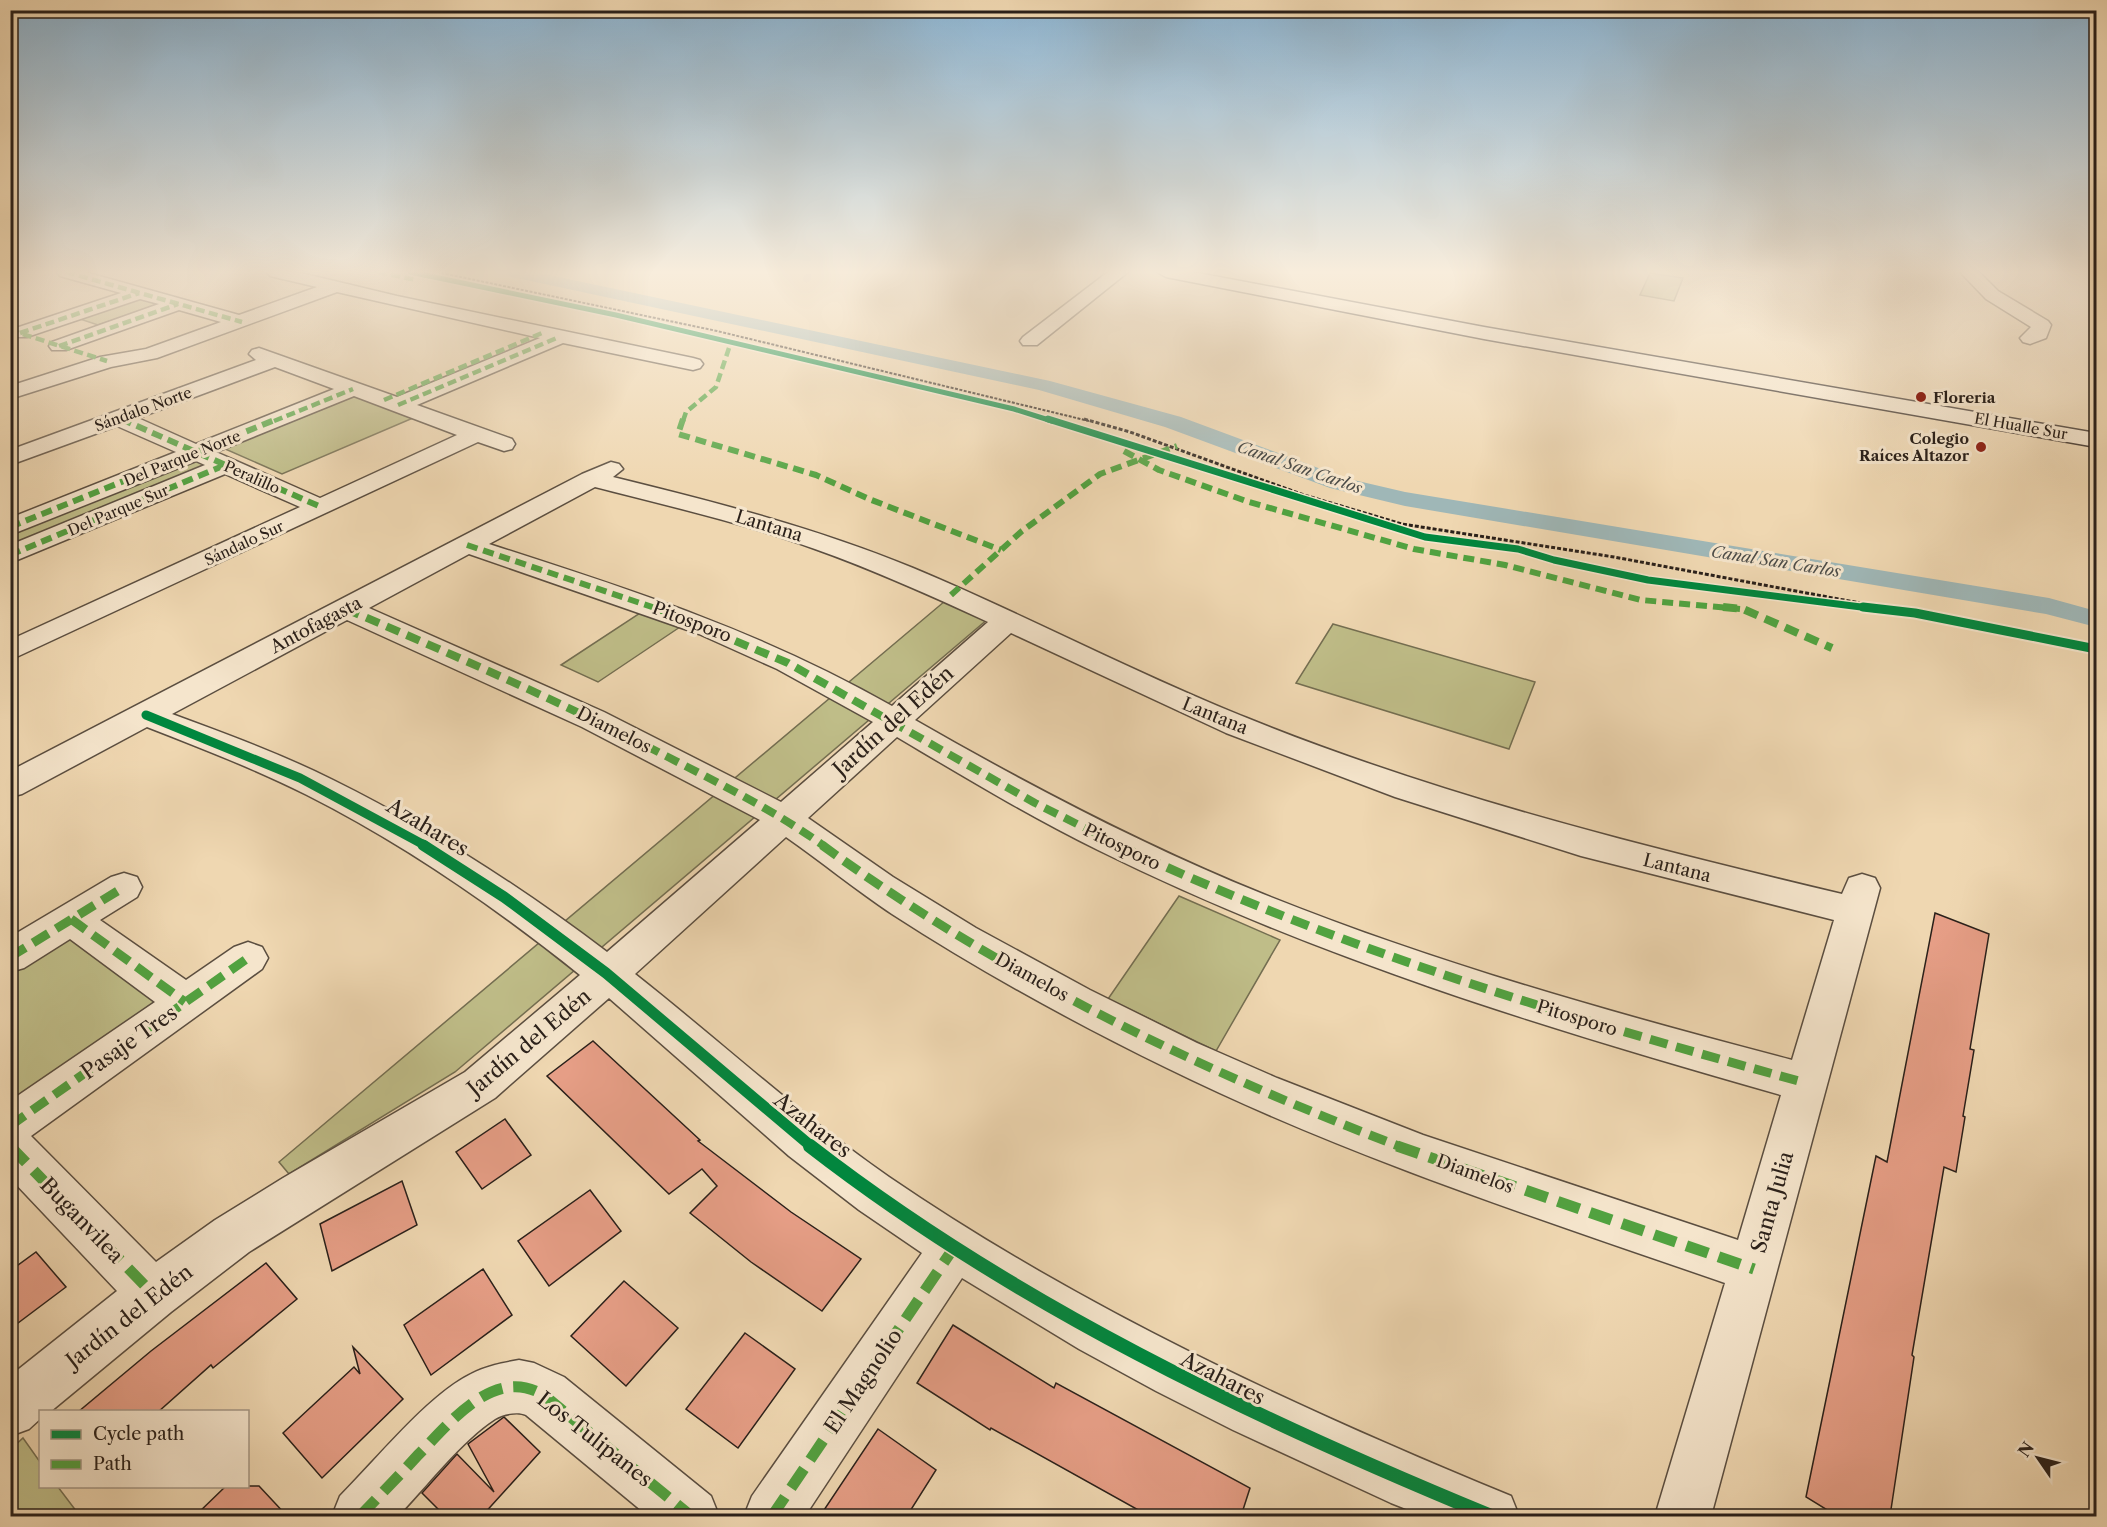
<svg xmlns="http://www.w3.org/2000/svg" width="2107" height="1527" font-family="'Libre Caslon Text',serif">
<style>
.green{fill:#bfbd88;stroke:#746e51;stroke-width:1.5}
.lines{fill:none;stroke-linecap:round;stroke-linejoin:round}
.canal{fill:#9fb7b7;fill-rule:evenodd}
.building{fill:#e69e86;stroke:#2a201a;stroke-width:1.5}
.street-casing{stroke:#5b4e40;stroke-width:3}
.secondary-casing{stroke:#2a201a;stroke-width:3}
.path-far2{stroke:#2a201a;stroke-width:2;stroke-dasharray:3 1.5;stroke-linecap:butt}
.path-far1{stroke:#2a201a;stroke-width:3;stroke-dasharray:4 2;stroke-linecap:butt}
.path{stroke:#2a201a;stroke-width:4;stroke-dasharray:4.5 3;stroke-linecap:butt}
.street{fill:#f5e5cc;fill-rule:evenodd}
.secondary{fill:#f5e5cc;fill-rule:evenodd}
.quiet-far4{stroke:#51a240;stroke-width:4.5;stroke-dasharray:9 4.5;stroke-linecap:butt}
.quiet-far3{stroke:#51a240;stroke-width:6;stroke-dasharray:11 6;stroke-linecap:butt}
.quiet-far2{stroke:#51a240;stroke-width:8;stroke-dasharray:14 8;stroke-linecap:butt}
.quiet-far1{stroke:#51a240;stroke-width:9;stroke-dasharray:18 9;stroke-linecap:butt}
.quiet{stroke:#51a240;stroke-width:11;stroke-dasharray:23 11;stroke-linecap:butt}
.cycleway-far4-casing{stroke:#f5e5cc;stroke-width:8}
.cycleway-far3-casing{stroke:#f5e5cc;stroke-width:10}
.cycleway-far2-casing{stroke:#f5e5cc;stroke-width:13}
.cycleway-far1-casing{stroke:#f5e5cc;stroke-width:15}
.cycleway-casing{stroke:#f5e5cc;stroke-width:17}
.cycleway-far4{stroke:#00873e;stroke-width:5}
.cycleway-far3{stroke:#00873e;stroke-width:7}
.cycleway-far2{stroke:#00873e;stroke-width:9}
.cycleway-far1{stroke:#00873e;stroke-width:11}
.cycleway{stroke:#00873e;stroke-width:14}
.poi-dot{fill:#8f2418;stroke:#f5e5cc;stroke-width:2}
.labels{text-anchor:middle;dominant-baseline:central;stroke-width:6;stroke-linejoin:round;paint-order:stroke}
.far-poi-label{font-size:15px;font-weight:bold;fill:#2a201a;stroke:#f5e5cc;text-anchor:start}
.far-street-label{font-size:15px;fill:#2a201a;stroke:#f5e5cc}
.far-water-label{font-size:16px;font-style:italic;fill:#4d4d49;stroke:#f5e5cc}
.street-label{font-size:18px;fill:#2a201a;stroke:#f5e5cc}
.near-street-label{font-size:21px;fill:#2a201a;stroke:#f5e5cc}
</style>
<rect width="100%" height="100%" fill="#efd7b1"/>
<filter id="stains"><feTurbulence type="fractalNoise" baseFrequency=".00333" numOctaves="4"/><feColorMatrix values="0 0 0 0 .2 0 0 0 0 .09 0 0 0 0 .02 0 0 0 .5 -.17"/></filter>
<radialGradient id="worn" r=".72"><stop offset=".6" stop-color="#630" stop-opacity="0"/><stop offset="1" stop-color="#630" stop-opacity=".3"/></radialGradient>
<!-- green -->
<g class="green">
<polygon points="1650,273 1683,278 1674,301 1640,295"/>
<polygon points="136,297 160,304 98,325 74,317"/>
<polygon points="354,395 413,418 282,474 223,448"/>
<polygon points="194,456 217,467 11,552 11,530"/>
<polygon points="945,601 989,618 455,1072 289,1174 279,1162"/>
<polygon points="643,611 680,627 598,682 561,665"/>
<polygon points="1333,624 1535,682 1509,749 1296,683"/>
<polygon points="1179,896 1280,940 1216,1051 1108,999"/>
<polygon points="65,933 161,999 11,1105 11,964"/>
<polygon points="23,1438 40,1462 40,1486 58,1487 80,1516 11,1516 11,1449"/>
</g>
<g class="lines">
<!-- canal -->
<polygon class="canal" points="504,272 535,272 1050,381 1181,417 1345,478 1405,492 2049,598 2096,611 2096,627 2046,614 1405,506 1330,488 1165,427 1039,390 512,277"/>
</g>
<!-- building -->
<g class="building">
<polygon points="1935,913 1989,934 1970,1049 1974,1050 1963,1116 1965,1117 1956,1172 1944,1167 1912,1355 1914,1357 1890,1516 1837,1516 1806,1497 1876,1156 1887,1162"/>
<polygon points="593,1041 700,1140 698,1141 791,1212 861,1259 822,1311 751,1262 690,1213 717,1186 702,1169 669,1194 547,1076"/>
<polygon points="505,1119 531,1155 482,1189 456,1152"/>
<polygon points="402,1181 417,1225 332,1271 320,1224"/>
<polygon points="590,1190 621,1231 549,1286 518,1241"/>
<polygon points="36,1252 66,1287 10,1329 10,1271"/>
<polygon points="266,1263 297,1299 213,1368 211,1365 158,1412 78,1412 151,1351"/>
<polygon points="483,1269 512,1315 431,1375 404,1325"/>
<polygon points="624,1281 678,1328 626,1386 571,1336"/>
<polygon points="953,1325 1054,1388 1056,1383 1250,1488 1241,1516 1149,1516 991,1428 990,1430 917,1383"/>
<polygon points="745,1333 795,1369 738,1448 686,1409"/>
<polygon points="353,1347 403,1399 322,1478 283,1433 354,1367 360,1374"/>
<polygon points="504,1417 540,1452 482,1516 445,1516 422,1493 457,1454 494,1492 468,1444"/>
<polygon points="878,1429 936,1470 907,1516 820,1516"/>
<polygon points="226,1486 259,1486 287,1516 195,1516"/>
</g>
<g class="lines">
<defs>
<g id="street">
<path d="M57,272H85L239,315L317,287L270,276L267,272H297L397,296L693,358L700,360L703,364L700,368L693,370L563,343L417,405L512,439L515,444L512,449L504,451L478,442L10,660V640L300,507L225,474L10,563V545L205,465L196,461L10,535V518L176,452L117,426L10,465V450L256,360L249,354L252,350L259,348L397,397L540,338L337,292L157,358L111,367L10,399V386L100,357L146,349L221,322L179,310L66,350H52L49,346L52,342L159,304L140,299L27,337H13L10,333L13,329L121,293L60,276ZM275,367L334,389L196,444L138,418ZM354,396L457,435L320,498L216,452Z"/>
<polygon points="1108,272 1128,272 1037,345 1023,345 1020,341 1023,337"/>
<polygon points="1960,272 1979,272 1998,291 2048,321 2051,325 2046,338 2030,344 2023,342 2020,338 2031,327 1986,299"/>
<path d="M611,462L619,464L623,469L613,477C715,502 816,528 913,568C1026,615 1134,673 1247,718C1440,796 1640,846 1842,894L1849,878L1862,874L1875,878L1880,888L1711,1516H1655L1725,1283C1537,1218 1346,1156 1167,1068C1073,1022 980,971 892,914C856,890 822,862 786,837L635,974C720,1041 800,1115 889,1177C1082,1309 1295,1407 1511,1496L1519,1516H1424L1391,1503L1233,1430L1156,1391L1079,1349L962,1278L805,1516H744L752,1496L922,1253L859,1210L789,1156L609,998L495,1098L249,1252L171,1312L50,1412H40V1419L29,1429L10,1436V1376L117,1291L10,1178V1101L155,1002L70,939L24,968L10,972V937L111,877L124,873L137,877L142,887L137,897L100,920L186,980L234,947L248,942L262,947L268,958L262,969L31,1136L156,1262L215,1220L283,1178L465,1072L580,975C495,907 404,844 307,795C255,769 201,748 147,727L22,794L10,797V771L582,474ZM595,487C669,506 743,523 815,549C874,570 932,596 988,622L892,706C760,631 632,590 489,544ZM469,554L699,634L777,669L873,722L781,802L604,712L369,608ZM347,620L582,727L760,820L607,952C521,887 430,828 333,780C281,754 226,734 172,714ZM1011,633L1226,733L1395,797L1581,856L1834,920L1792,1060C1613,1013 1434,963 1263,894C1142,845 1028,785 915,720ZM897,737C963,776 1029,816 1098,850C1316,958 1548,1029 1781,1095L1738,1240L1423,1135L1277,1078L1197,1043L1090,990L976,928L893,877L808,818Z"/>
<path d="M519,1360L534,1363L564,1377L711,1496L719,1516H648L526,1415C518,1411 503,1414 495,1419C462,1440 426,1487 398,1516H332L340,1496C375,1461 428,1395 471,1374C486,1366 502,1363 519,1360Z"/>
</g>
<polygon id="secondary" points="1157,272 1193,272 1484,327 2096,433 2096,447 1484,339 1166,277"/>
</defs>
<!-- street casing -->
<use href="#street" class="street-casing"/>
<!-- secondary casing -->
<use href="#secondary" class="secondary-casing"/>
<!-- path-far2 -->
<polyline class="path-far2" points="437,272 717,331 1089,421"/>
<!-- path-far1 -->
<polyline class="path-far1" points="1084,419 1130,432 1304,495 1402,524 1614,557 1892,609"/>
<!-- path -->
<polyline class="path" points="1884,607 1915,613"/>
<!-- street -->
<use href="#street" class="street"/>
<!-- secondary -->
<use href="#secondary" class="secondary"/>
<!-- quiet-far4 -->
<g class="quiet-far4">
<polyline points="66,272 242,322"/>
<polyline points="378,272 416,280"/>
<polyline points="10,330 107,361"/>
<polyline points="20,333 139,293"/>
<polyline points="59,346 178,304"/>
<polyline points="384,400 542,333"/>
<polyline points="398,405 559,337"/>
<polyline points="118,418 125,421"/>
<polyline points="274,421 353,389"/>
<polyline points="683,421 686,412 716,387 729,348"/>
</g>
<!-- quiet-far3 -->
<g class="quiet-far3">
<polyline points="121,419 321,507"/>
<polyline points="683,419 678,434 816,475 869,499 1001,550"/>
<polyline points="1124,451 1159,470 1249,502 1414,549 1505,565 1641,600 1740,609"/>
<polyline points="10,527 277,419"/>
<polyline points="467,545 658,609"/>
<polyline points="10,555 225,465"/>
<polyline points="951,595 1022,531 1100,474 1177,446"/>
</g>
<!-- quiet-far2 -->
<g class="quiet-far2">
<polyline points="654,607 788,663 1035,803 1121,846"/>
<polyline points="1723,607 1743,609 1832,648"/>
<path d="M346,609C454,655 561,702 666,756C720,784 774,810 824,846"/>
</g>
<!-- quiet-far1 -->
<g class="quiet-far1">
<path d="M822,845C999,974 1197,1069 1401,1147"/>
<path d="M1118,845C1339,949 1571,1019 1806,1083"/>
<polyline points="71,919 185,1002"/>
<polyline points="10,957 124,887"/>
<polyline points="10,1126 248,958"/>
</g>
<!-- quiet -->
<g class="quiet">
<polyline points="10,1146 153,1294"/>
<polyline points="1397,1146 1754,1269"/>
<path d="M360,1516C379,1496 399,1476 418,1455C450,1423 495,1364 545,1396L691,1516"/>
<polyline points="772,1516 955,1246"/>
</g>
<defs>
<polyline id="cycleway-far4" points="410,272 616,315 1014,409 1052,421"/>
<polyline id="cycleway-far3" points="1048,419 1425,537 1518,549 1554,560 1648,580 1877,609"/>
<g id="cycleway-far2">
<polyline points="1863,607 1915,613 2096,649"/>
<polyline points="146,715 300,778 426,846"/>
</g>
<polyline id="cycleway-far1" points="423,845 504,897 606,973 812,1147"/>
<path id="cycleway" d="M810,1146C1015,1305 1253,1418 1491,1516"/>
</defs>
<!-- cycleway-far4 casing -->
<use href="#cycleway-far4" class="cycleway-far4-casing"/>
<!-- cycleway-far3 casing -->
<use href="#cycleway-far3" class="cycleway-far3-casing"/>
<!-- cycleway-far2 casing -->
<use href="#cycleway-far2" class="cycleway-far2-casing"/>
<!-- cycleway-far1 casing -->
<use href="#cycleway-far1" class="cycleway-far1-casing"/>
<!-- cycleway casing -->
<use href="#cycleway" class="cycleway-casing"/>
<!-- cycleway-far4 -->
<use href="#cycleway-far4" class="cycleway-far4"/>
<!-- cycleway-far3 -->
<use href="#cycleway-far3" class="cycleway-far3"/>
<!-- cycleway-far2 -->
<use href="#cycleway-far2" class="cycleway-far2"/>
<!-- cycleway-far1 -->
<use href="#cycleway-far1" class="cycleway-far1"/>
<!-- cycleway -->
<use href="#cycleway" class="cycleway"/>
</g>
<!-- sky -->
<linearGradient id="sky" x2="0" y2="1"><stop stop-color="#8bb5d4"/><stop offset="0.56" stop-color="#f8eddc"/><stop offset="1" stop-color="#f8eddc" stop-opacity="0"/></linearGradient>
<rect width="2107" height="486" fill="url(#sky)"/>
<!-- markers -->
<g class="poi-dot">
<circle cx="1921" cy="397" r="6"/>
<circle cx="1981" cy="447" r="6"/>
</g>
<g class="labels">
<!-- far-poi labels -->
<g class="far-poi-label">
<text x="1933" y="397">Floreria</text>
<text x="1969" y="438" text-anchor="end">Colegio<tspan x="1969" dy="17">Raíces Altazor</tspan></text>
</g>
<!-- far-street labels -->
<g class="far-street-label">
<text transform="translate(143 409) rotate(-20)">Sándalo Norte</text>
<text transform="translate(2021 426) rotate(10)">El Hualle Sur</text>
<text transform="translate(182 458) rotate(-22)">Del Parque Norte</text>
<text transform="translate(252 477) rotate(24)">Peralillo</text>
<text transform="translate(118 510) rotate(-23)">Del Parque Sur</text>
<text transform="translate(244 543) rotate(-25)">Sándalo Sur</text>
</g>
<!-- far-water labels -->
<g class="far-water-label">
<text transform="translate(1300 467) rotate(19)">Canal San Carlos</text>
<text transform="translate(1776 561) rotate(9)">Canal San Carlos</text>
</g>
<!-- street labels -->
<g class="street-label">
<text transform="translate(769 526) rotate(17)">Lantana</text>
<text transform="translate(692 622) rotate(21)">Pitosporo</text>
<text transform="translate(316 625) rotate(-28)">Antofagasta</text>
<text transform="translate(1215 716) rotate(22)">Lantana</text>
<text transform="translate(614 730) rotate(27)">Diamelos</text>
<text transform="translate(1122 847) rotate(26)">Pitosporo</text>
<text transform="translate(1677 868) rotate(14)">Lantana</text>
<text transform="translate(1032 977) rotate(29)">Diamelos</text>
<text transform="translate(1577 1018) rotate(17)">Pitosporo</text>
<text transform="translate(1475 1174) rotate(20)">Diamelos</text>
</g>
<!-- near-street labels -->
<g class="near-street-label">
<text transform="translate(893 721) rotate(-42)">Jardín del Edén</text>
<text transform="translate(428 827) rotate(31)">Azahares</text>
<text transform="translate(129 1042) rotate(-35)">Pasaje Tres</text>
<text transform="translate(529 1042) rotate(-40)">Jardín del Edén</text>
<text transform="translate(813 1125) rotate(38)">Azahares</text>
<text transform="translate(1772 1202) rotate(-74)">Santa Julia</text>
<text transform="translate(82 1220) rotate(46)">Buganvilea</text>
<text transform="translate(129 1316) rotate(-38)">Jardín del Edén</text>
<text transform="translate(1223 1378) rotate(27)">Azahares</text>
<text transform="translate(863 1381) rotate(-56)">El Magnolio</text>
<text transform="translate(595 1439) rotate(38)">Los Tulipanes</text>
</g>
</g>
<!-- margin -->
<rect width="2107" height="1527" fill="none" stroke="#efd7b1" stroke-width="36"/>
<rect x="12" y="12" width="2083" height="1503" fill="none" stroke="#2a201a" stroke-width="3"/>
<rect x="18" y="18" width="2071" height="1491" fill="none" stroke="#2a201a" stroke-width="1.5"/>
<!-- legend -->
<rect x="39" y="1410" width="210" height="78" fill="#f5e5cc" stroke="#a49685" stroke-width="1.5"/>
<rect x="51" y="1430" width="30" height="9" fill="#00873e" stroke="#a49685" stroke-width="1.5"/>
<text x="93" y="1440" font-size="18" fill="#2a201a">Cycle path</text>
<rect x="51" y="1460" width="30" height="9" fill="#51a240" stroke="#a49685" stroke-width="1.5"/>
<text x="93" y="1470" font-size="18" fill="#2a201a">Path</text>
<!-- north arrow -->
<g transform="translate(2038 1458) rotate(305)" stroke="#f5e5cc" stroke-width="4.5" paint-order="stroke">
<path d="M0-4.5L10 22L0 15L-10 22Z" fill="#2a201a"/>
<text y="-9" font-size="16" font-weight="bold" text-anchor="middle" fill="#2a201a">N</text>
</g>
<rect width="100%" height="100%" filter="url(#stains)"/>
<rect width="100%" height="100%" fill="url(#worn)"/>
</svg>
